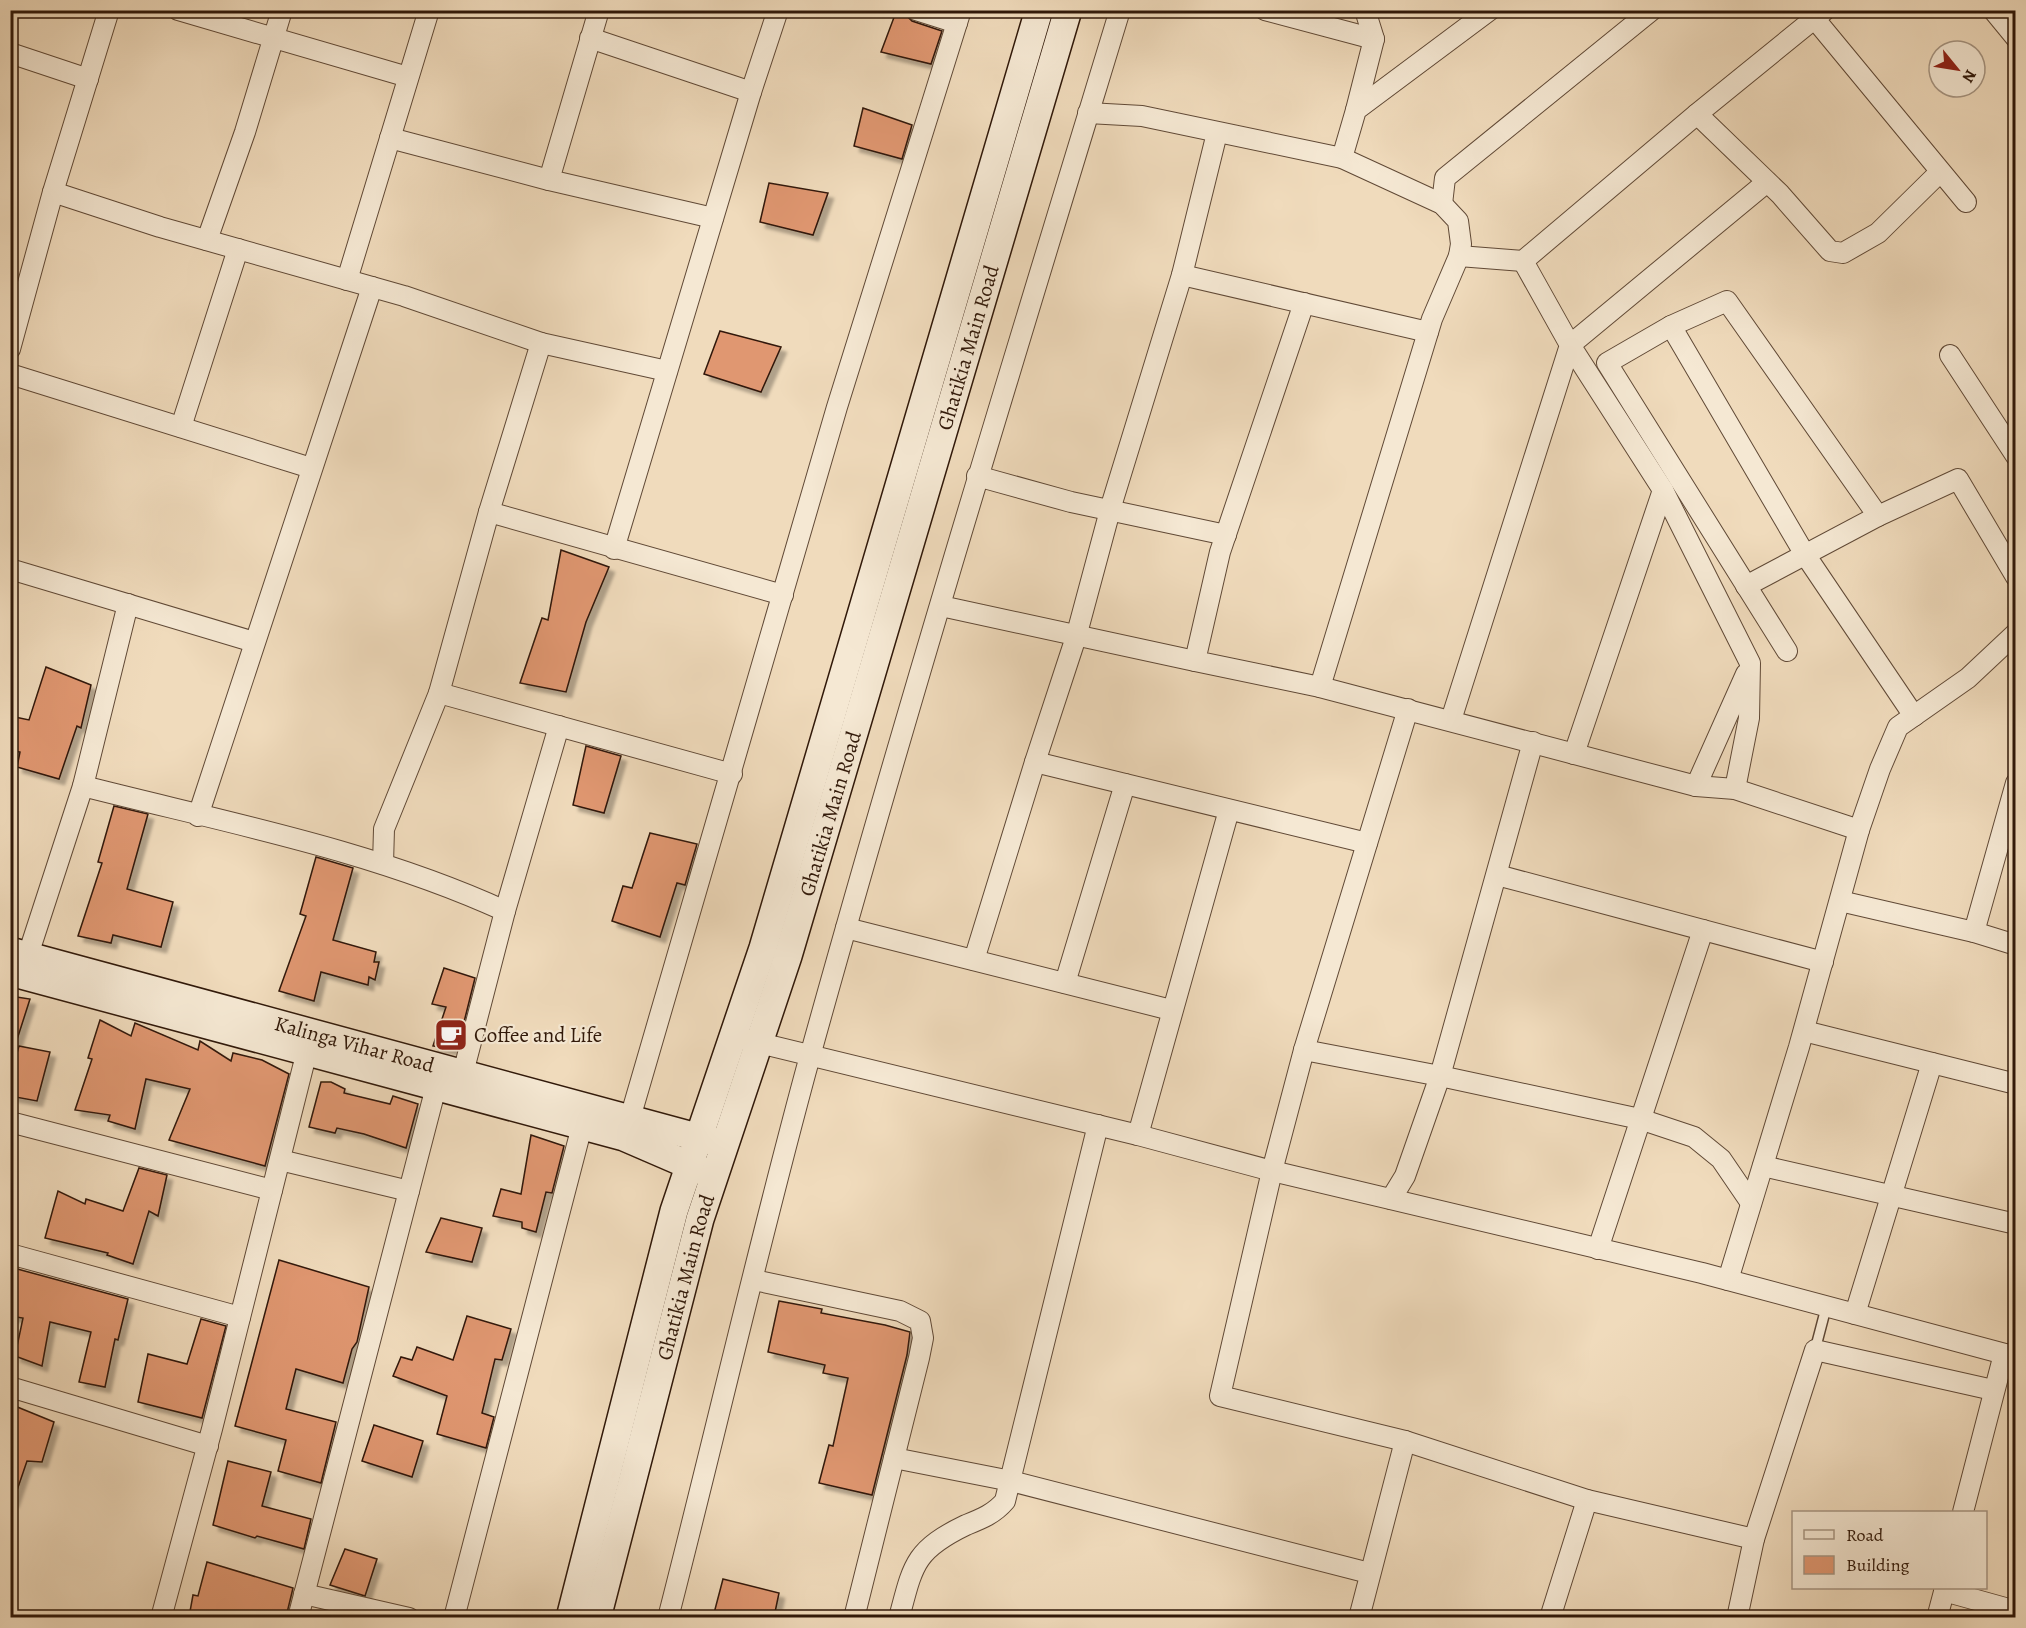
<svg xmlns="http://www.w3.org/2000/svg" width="2026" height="1628" font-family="Alegreya,serif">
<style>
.building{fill:#e09771;stroke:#301809;stroke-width:1.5;filter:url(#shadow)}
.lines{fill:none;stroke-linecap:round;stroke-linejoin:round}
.lane-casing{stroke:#604936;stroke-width:12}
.street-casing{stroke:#604936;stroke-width:22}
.secondary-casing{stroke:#301809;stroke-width:30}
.lane{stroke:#f5e8d3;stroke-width:9}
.street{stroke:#f5e8d3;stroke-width:20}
.secondary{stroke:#f5e8d3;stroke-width:27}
.labels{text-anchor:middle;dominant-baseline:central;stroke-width:4.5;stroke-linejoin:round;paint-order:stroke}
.street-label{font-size:21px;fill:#301809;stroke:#f5e8d3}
.poi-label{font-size:21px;fill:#301809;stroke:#f5e8d3;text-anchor:start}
</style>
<defs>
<filter id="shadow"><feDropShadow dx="5.5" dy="5.5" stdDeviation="1.5" flood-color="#0004"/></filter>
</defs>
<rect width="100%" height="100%" fill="#f0dbbc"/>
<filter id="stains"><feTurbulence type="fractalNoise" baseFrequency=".00333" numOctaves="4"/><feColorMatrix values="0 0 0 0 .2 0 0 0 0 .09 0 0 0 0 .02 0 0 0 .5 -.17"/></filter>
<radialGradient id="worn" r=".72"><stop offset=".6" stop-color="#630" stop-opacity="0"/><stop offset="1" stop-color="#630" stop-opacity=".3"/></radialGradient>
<!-- building -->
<g class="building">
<polygon points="896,12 905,14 912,21 942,31 931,64 881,52"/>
<polygon points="863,108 912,125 902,159 854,146"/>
<polygon points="769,183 828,193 813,235 760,222"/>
<polygon points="720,331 781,347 761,392 704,374"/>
<polygon points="561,550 609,567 586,622 566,692 520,683 542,618 548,620"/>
<polygon points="46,667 91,685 81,728 77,726 59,779 17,767 20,752 10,750 10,716 29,720"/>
<polygon points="586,746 621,756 604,813 573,805"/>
<polygon points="114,806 148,814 127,889 173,902 161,947 113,935 111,943 78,936 102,863 98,862"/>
<polygon points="650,833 697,844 685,885 677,883 660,937 612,921 623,886 632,888"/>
<polygon points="316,857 353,868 333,940 376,952 374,962 379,962 375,980 369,977 368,985 321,972 314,1001 279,991 306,916 300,914"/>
<polygon points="444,968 475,978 457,1050 433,1046 446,1007 432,1004"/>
<polygon points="10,996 30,999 14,1049 10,1049"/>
<polygon points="100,1020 131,1036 135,1023 198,1050 200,1041 231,1061 233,1053 262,1060 289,1074 265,1166 169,1140 190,1089 146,1079 135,1129 108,1121 110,1115 75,1110 92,1059 88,1058"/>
<polygon points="19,1046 50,1052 37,1101 10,1096 10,1078"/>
<polygon points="321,1082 331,1082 345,1089 344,1093 390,1104 393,1096 418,1104 406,1148 364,1134 337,1128 335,1133 309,1127"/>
<polygon points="531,1135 564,1146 552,1193 546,1192 536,1232 522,1228 522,1222 493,1216 501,1189 521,1194"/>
<polygon points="139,1168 167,1175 158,1216 149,1211 133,1264 107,1255 108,1253 45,1238 58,1191 85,1204 86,1199 123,1211"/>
<polygon points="441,1218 482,1228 472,1262 426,1252"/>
<polygon points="279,1260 369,1287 357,1342 352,1349 343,1383 296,1369 286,1409 336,1422 321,1483 278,1471 286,1440 235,1426"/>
<polygon points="10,1267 128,1299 118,1340 115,1339 105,1387 79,1382 91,1332 50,1322 42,1366 15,1356 23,1318 10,1316"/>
<polygon points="779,1301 822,1309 821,1313 885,1325 910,1332 907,1355 872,1495 819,1483 829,1445 833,1446 848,1378 823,1373 825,1365 768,1352"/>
<polygon points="467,1316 511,1329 502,1360 495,1359 482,1413 494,1417 486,1448 437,1434 447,1396 393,1376 401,1357 412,1360 417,1347 453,1360"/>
<polygon points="201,1319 226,1326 202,1418 138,1402 148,1354 187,1364"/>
<polygon points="10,1404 54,1422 42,1462 27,1461 13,1502 10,1502"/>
<polygon points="374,1425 423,1441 412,1477 362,1461"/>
<polygon points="228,1461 271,1472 262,1506 311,1519 304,1549 257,1536 255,1538 213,1525"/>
<polygon points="345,1549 377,1559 365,1596 330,1585"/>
<polygon points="207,1562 293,1588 286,1617 189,1617 193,1595 198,1596"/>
<polygon points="723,1579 779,1593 774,1617 713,1617"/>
</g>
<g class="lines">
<defs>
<polyline id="lane" points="1815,1350 1826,1308"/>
<g id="street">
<polyline points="178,10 408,77"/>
<polyline points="599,10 549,180 713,218"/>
<polyline points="916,10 957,23"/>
<polyline points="1265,10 1374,39 1356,110"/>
<polyline points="1365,10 1374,39"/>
<polyline points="1993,10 2016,38"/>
<polyline points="1814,18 1966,202"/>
<polyline points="590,38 751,92"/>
<polyline points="10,53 88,79"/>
<polyline points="1088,113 1142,116 1342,158 1442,204 1458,221 1461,244 1459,256 1432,319 1320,687 1696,786 1735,789 1859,830"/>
<polyline points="1697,114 1780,194 1830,251 1843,253 1878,233 1940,172"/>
<polyline points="390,138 549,180"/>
<polyline points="1342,158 1356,110 1490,10"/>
<polyline points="53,192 160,227 404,296 541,343 489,512 439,693 384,829 383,864"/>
<polyline points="1442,204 1445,178 1652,10"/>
<polyline points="207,240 245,132 282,10"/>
<polyline points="1459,256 1523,261 1697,114 1825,10"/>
<polyline points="1182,275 1428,332"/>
<polyline points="347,280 429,10"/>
<polyline points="1304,303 1220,552 1195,661 1320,687"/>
<polyline points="1671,326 1727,301 1878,516 1958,479 2016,577"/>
<polyline points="541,343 667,371"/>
<polyline points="10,349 53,192 109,10"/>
<polyline points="1950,355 2016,456"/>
<polyline points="10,374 311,468"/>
<polyline points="181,427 238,249"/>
<polyline points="977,476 1071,502 1226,535"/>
<polyline points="489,512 783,595"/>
<polyline points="614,549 751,92 778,10"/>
<polyline points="10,569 254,642"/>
<polyline points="1746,586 1878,516"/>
<polyline points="941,606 1195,661"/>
<polyline points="1787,651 1607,363 1671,326 1804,553 1914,716"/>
<polyline points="439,693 732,774"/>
<polyline points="1408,709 1304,1050 1272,1171 1220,1396 1405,1441 1587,1500 1754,1539"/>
<polyline points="1451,720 1570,345 1523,261"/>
<polyline points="1574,754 1663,490"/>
<polyline points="1035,762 1367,843"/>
<path d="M83,786C224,822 372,850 505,911L463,1073"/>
<polyline points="1696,786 1746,674"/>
<polyline points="1735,789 1749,718 1750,663 1663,490 1570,345 1767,182"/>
<polyline points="198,816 372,287"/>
<polyline points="1497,875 1823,962"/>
<polyline points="1840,901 1974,932 2016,945"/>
<polyline points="505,911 559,726"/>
<polyline points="846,928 1171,1010"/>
<polyline points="1974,932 2016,783"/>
<polyline points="28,955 83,786 128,604"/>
<polyline points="974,960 1035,762 1076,637 1112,503 1182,275 1217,133"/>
<polyline points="1065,983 1125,784"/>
<polyline points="1804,1031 2016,1084"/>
<polyline points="747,1040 1138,1135 1272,1171 1702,1273 2016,1357"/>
<polyline points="1304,1050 1440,1076 1640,1119 1694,1137 1721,1159 1751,1203"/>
<polyline points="10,1122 272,1190"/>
<polyline points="626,1132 837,407 961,10"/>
<polyline points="1138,1135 1229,810"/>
<polyline points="280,1160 409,1191"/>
<polyline points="1763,1166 2016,1224"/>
<polyline points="1391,1199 1405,1176 1440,1076 1533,742"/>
<polyline points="1598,1249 1703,930"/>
<polyline points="10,1254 240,1317"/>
<polyline points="754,1280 900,1311 920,1321 923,1338 919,1358 854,1618"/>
<polyline points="1728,1280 1799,1047 1859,830 1880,769 1898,727 1968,678 2016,633"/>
<polyline points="1855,1314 1932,1063"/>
<polyline points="10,1387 208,1446"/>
<polyline points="894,1458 1011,1481 1369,1573"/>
<polyline points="1963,1512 2004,1354"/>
<polyline points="1944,1591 2016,1611"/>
<polyline points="304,1594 409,1618"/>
<polyline points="161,1618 212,1429 307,1051"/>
<polyline points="298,1618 436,1087"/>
<polyline points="454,1618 582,1126"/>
<path d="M668,1618C716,1431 759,1242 810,1056C907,706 1014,358 1120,10"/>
<path d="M899,1618C913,1565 914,1550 966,1525C981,1519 994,1514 1005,1501L1098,1125"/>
<polyline points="1359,1618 1405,1441"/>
<polyline points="1550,1618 1587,1500"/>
<polyline points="1737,1618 1754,1539 1815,1350 1993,1390"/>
<polyline points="1937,1618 1945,1588"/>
</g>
<g id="secondary">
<path id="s1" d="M10,951L715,1142"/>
<polyline points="10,972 624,1137 705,1172"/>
<polyline points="570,1618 674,1211 763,948 1039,10"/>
<path id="s2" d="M597,1618L700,1219L788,956L1068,10"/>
</g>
</defs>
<!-- lane casing -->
<use href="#lane" class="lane-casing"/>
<!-- street casing -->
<use href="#street" class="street-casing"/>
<!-- secondary casing -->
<use href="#secondary" class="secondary-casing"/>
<!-- lane -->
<use href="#lane" class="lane"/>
<!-- street -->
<use href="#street" class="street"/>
<!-- secondary -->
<use href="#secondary" class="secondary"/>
</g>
<!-- icons -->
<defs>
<symbol id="cafe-square" viewBox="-11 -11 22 22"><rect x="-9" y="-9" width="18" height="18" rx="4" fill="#8f2418" stroke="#f5e8d3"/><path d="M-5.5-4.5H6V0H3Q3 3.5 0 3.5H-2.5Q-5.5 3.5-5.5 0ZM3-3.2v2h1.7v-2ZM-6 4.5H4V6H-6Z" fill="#fff"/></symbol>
</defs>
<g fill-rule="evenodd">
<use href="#cafe-square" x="432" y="1016" width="38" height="38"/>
</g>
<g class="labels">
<!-- street labels -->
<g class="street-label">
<text stroke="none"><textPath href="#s2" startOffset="1324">Ghatikia Main Road</textPath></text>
<text stroke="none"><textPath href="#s2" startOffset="838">Ghatikia Main Road</textPath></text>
<text stroke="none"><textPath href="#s1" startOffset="357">Kalinga Vihar Road</textPath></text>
<text stroke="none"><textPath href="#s2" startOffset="352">Ghatikia Main Road</textPath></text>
</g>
<!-- poi labels -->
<g class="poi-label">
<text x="474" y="1035">Coffee and Life</text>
</g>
</g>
<!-- margin -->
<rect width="2026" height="1628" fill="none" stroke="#f0dbbc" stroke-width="36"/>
<rect x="12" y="12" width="2002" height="1604" fill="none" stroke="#301809" stroke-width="3"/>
<rect x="18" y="18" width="1990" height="1592" fill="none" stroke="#301809" stroke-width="1.5"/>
<!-- legend -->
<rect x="1792" y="1511" width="195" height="78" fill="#f5e8d3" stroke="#a69582" stroke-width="1.5"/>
<rect x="1804" y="1530" width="30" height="9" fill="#f5e8d3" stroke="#a69582" stroke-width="1.5"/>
<text x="1846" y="1541" font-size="18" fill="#301809">Road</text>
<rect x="1804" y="1556" width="30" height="18" fill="#e09771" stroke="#a69582" stroke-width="1.5"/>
<text x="1846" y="1571" font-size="18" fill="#301809">Building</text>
<!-- north arrow -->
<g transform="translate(1957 69) rotate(120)"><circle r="28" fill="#f5e8d3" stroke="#a69582" stroke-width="1.5"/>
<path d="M0-4.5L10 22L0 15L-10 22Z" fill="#8f2418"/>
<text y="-9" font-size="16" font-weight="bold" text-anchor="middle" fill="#301809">N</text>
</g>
<rect width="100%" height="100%" filter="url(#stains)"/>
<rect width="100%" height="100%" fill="url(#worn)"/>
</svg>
